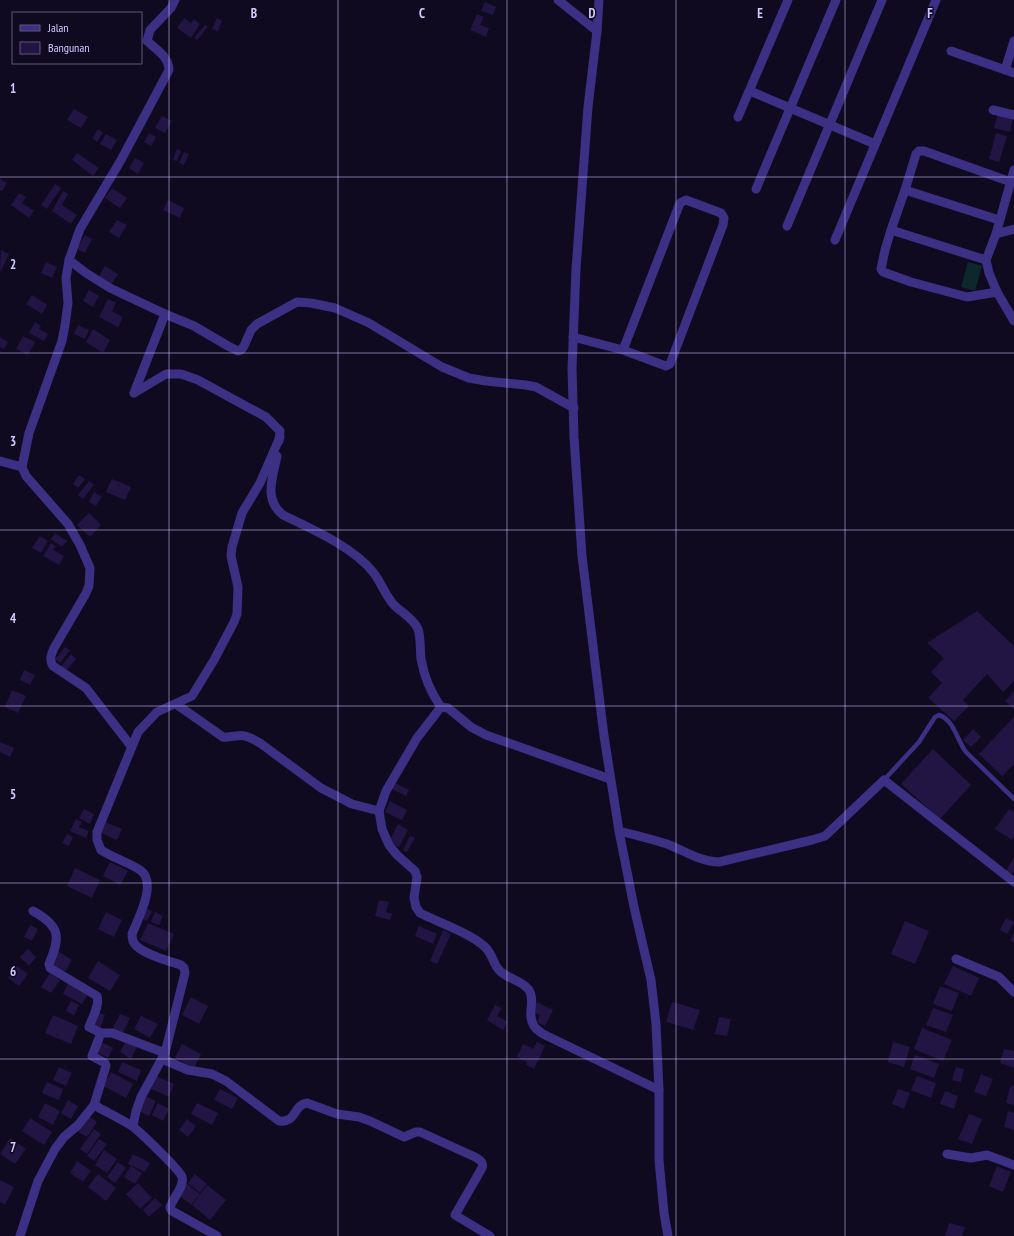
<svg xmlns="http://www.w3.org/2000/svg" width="1014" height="1236" font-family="'PT Sans Narrow',sans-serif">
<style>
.green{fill:#0d282a}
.building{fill:#221443}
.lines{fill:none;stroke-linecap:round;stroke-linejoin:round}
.lane{stroke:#3b3084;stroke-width:4.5}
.street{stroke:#3b3084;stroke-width:9}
.grid{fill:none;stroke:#d4c9ff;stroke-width:1;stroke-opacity:0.55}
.grid-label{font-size:13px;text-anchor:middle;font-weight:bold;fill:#d4c9ff;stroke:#100a20;stroke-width:3;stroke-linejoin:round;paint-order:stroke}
</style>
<rect width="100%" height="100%" fill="#100a20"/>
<!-- green -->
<polygon class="green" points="968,262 982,266 975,291 961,287"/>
<!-- building -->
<g class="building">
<polygon points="485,2 496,7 493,15 481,11"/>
<polygon points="477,14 484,17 480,25 489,28 486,37 470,30"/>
<polygon points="184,18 191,23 194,19 200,24 191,38 177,28"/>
<polygon points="217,18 222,21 218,31 212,29"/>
<polygon points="205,25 208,27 197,40 194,38"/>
<polygon points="74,109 88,117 81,128 67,120"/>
<polygon points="998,113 1013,117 1010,132 994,128"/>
<polygon points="162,116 172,121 165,133 155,128"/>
<polygon points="98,129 103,133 97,142 92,138"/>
<polygon points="149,133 156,137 151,146 144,142"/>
<polygon points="996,133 1007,136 999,162 989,159"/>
<polygon points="106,134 117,140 111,150 100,144"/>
<polygon points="177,149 181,151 177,161 173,160"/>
<polygon points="184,152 189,154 184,165 179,163"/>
<polygon points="77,153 99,168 93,176 72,160"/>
<polygon points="135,158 144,163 138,174 129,168"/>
<polygon points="0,179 7,183 2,191 0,190"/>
<polygon points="55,184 61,188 47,209 41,205"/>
<polygon points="112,188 127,198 120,208 105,198"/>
<polygon points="63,191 68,194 62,205 77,215 71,224 52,211"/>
<polygon points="19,193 26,197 22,203 34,211 29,218 11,205"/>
<polygon points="168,200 184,208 180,218 163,210"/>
<polygon points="117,220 127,225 119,238 109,232"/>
<polygon points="85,235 92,239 85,253 77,249"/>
<polygon points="1,250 9,254 1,271 0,270"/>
<polygon points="46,262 57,267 52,278 41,273"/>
<polygon points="105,266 118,274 111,285 98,278"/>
<polygon points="89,290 99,296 93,307 83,301"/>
<polygon points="32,295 47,305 42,314 26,304"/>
<polygon points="108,299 116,303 112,311 123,317 118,327 99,317"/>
<polygon points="35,322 41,326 39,329 48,334 44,341 29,333"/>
<polygon points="78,325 89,330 85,339 74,334"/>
<polygon points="93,329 110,340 103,353 86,342"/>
<polygon points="23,336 35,342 28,355 16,349"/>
<polygon points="0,337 8,342 4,349 0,347"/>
<polygon points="79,475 85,479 78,488 73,484"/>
<polygon points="112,479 131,487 125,500 106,492"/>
<polygon points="89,481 94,485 83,499 78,495"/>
<polygon points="94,492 102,497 96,506 89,502"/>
<polygon points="89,513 101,525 90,537 77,525"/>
<polygon points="55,533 67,541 62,547 51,539"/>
<polygon points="40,536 48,541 41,553 32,548"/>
<polygon points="51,543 56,546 53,550 64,556 59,565 43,556"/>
<polygon points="977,611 1014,646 1014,681 1003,692 987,674 963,700 969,706 954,721 928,698 942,683 931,672 944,658 927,643"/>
<polygon points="65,647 70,650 60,663 55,659"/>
<polygon points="71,654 76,659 66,671 61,667"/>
<polygon points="24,670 35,675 30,685 20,680"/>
<polygon points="12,690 26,696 18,713 5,707"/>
<polygon points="1014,691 1014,709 1005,701"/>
<polygon points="1014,717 1014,764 1002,776 979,754"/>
<polygon points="973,729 981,737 971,747 963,740"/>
<polygon points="0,742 14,748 10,757 0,752"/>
<polygon points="933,749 971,785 940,819 901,784"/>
<polygon points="395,783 409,790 406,796 392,789"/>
<polygon points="390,801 407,810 402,820 385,812"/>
<polygon points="84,809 94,814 90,824 79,818"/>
<polygon points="1009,809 1014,812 1014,837 1012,840 995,829"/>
<polygon points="76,819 82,822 79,827 89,831 86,838 70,831"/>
<polygon points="105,822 122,829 117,840 101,833"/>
<polygon points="398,824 408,830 399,847 389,841"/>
<polygon points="67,834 73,837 69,846 62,843"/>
<polygon points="410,836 415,838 407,852 403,850"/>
<polygon points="1014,857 1014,871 1010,876 1005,873"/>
<polygon points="110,862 128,871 120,885 103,876"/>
<polygon points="75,868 100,880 92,898 67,886"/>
<polygon points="379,900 389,902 386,912 392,914 390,920 375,916"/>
<polygon points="146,908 152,911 147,921 141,918"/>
<polygon points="106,912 122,920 114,937 98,929"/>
<polygon points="155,912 163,916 159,925 151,922"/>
<polygon points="1006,918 1014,922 1007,934 1000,930"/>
<polygon points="905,921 929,931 915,964 891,954"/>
<polygon points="148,923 174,934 166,951 140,940"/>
<polygon points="30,925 38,929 32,941 24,937"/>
<polygon points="419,926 437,934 433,944 415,936"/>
<polygon points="443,930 451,934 437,964 430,961"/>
<polygon points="1014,933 1014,943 1010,940"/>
<polygon points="28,949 36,957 29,966 20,957"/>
<polygon points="58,951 72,960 65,972 51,964"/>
<polygon points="98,961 120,975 110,991 88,978"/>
<polygon points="17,966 28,974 19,986 8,978"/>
<polygon points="953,966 979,978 971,996 944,984"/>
<polygon points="50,973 60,980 51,993 41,987"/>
<polygon points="68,983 88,994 82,1004 63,994"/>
<polygon points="940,986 959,993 952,1011 933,1004"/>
<polygon points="191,997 208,1006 199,1024 182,1015"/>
<polygon points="71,1001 79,1005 74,1015 66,1011"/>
<polygon points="537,1002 553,1010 545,1026 537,1022 540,1015 532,1011"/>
<polygon points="672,1002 700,1010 693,1030 666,1022"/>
<polygon points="495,1005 502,1008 497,1016 508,1022 503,1030 487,1020"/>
<polygon points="933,1008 953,1015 946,1032 926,1025"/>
<polygon points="97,1012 105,1015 100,1028 91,1024"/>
<polygon points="120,1014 130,1018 122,1035 112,1030"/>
<polygon points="53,1015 78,1026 71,1044 45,1033"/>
<polygon points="141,1016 158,1024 150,1038 134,1029"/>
<polygon points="719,1017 731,1019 727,1036 715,1034"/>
<polygon points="922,1028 952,1040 943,1061 914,1049"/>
<polygon points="100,1041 113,1048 108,1058 95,1052"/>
<polygon points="126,1041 137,1047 131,1059 120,1052"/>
<polygon points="537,1042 545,1046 534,1069 526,1065 527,1062 517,1057 523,1044 533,1049"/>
<polygon points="893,1042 910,1047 904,1067 888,1062"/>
<polygon points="182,1044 201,1054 194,1068 175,1058"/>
<polygon points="1004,1049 1014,1051 1014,1068 1000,1063"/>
<polygon points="915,1055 939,1064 934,1078 910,1069"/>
<polygon points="122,1062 141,1070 137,1081 118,1072"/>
<polygon points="59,1067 72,1073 66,1086 53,1080"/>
<polygon points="956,1067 964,1069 961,1082 952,1080"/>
<polygon points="111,1072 133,1084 126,1098 103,1086"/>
<polygon points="981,1074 993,1079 986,1096 974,1092"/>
<polygon points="156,1076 174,1084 169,1097 151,1089"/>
<polygon points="917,1076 936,1083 931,1098 911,1090"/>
<polygon points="47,1082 63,1089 59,1100 42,1093"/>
<polygon points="1012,1085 1014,1086 1014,1105 1006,1103 1010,1086 1012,1087"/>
<polygon points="220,1089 238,1098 232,1109 214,1100"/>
<polygon points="898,1089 910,1093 904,1109 892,1104"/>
<polygon points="945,1091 958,1096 954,1109 940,1104"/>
<polygon points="145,1096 156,1101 149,1116 138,1111"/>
<polygon points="68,1100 78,1106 71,1119 61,1113"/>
<polygon points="45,1103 60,1111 53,1125 38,1117"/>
<polygon points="158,1103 169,1109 163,1121 152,1115"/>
<polygon points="197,1103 218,1113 212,1125 191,1114"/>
<polygon points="1008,1111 1014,1113 1014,1130 1004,1127"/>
<polygon points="969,1114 982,1119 972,1144 958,1139"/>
<polygon points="87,1115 97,1122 87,1137 77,1131"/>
<polygon points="30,1118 52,1132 44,1145 22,1131"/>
<polygon points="187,1119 196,1126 188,1137 179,1130"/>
<polygon points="94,1129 101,1134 87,1154 80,1149"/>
<polygon points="10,1138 26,1149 15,1164 0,1154"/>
<polygon points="99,1139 107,1144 94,1161 87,1156"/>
<polygon points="104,1150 117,1159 107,1173 95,1165"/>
<polygon points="133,1154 150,1163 145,1172 128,1164"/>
<polygon points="77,1161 91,1171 83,1182 70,1173"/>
<polygon points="118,1162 126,1168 115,1183 107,1177"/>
<polygon points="131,1166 142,1173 135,1184 124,1177"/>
<polygon points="997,1166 1011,1172 1003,1192 989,1186"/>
<polygon points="98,1174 116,1188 106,1201 88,1187"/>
<polygon points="195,1174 207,1184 200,1193 188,1183"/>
<polygon points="0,1180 14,1187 5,1205 0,1202"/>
<polygon points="138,1183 152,1198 140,1209 126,1194"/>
<polygon points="187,1184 200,1194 191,1205 179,1195"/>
<polygon points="207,1185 226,1200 210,1220 192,1205"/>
<polygon points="155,1198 162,1205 149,1217 143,1210"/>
<polygon points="949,1223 965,1227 962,1236 945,1236"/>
</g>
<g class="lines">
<!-- lane -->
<path class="lane" d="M884,780L919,742L935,717L939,715C954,720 957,740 966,752L1014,799"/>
<!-- street -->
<g class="street">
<polyline points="558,0 597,31"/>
<polyline points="599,0 597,31 588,107 576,269 572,369 574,437 582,556 604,736 619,831 634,907 651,980 656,1024 659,1090 659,1160 664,1213 668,1236"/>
<polyline points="951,51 1014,73"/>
<polyline points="1005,70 1014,41"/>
<polyline points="750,91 875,144"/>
<polyline points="993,110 1014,115"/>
<polyline points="738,117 788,0"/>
<polyline points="1014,170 996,234 986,260 989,273 997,292 1014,321"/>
<polyline points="756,189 836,0"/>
<polyline points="905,190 916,154 919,151 924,151 1011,182 1014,181"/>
<polyline points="787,226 882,0"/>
<polyline points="891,230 905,190 999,220"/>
<polyline points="996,234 1014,229"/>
<polyline points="835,240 936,0"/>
<polyline points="69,260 86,273 110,288 165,314 194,326 228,346 238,351 241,350 244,346 251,330 257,324 297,302 311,303 335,308 369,323 442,367 469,378 486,381 526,385 536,387 574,408"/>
<polyline points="986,260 891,230 885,250 881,269 883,272 911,282 967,297 997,292"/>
<polyline points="573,337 623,350 666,366 670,364 723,225 724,218 721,213 686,200 680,203 623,350"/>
<polyline points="134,393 166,374 181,374 198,380 266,417 280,431 279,441"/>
<polyline points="134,393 165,314"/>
<path d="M277,456C273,477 263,499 283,515C312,529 353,547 373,572C381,582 385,595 394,605C401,612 414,619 418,629C421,638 420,650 421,659C424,676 431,693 441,707"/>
<polyline points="0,461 22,467"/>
<path d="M176,704L223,737C228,738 231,736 236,736C245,734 253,739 260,743L321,788L352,804L379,811"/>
<path d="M131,746L86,688L53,666C49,660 51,655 54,648L85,595L89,586L90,568L80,545L68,524L26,476L22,467L29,433L62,341L65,325L68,303L66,278L69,260L80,229L121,160L169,70C169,57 156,49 147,41L150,30L171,8L175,0"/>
<path d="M610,779L486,735L471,727L448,708L441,707L417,738L386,791L379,811L382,829L389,845L397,855L415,871L417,877L414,898L416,907L420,913C438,922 472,934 485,947C493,954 493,966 501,972C509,979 523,981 529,990C536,1001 526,1014 534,1026C536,1029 540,1032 543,1034L659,1090"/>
<path d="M619,831C635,835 651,839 667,844C683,850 701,862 719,862L812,840L825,836L884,780L1014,882"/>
<path d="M33,911C60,926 61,936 49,964L50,968L97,996C100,1006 92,1018 89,1027L101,1033L92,1056L105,1063L106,1066L94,1105C106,1112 120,1118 132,1126C139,1131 180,1170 182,1177C185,1187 172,1198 170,1208L172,1211L217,1236"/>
<polyline points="956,959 999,977 1014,992"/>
<polyline points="101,1033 112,1033 165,1053"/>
<path d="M162,1059L188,1070L212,1074L226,1081L279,1121C297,1123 293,1105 307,1103L337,1114L359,1117L370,1121L404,1137L416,1132H420L475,1157C480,1160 484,1162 482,1168L455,1215L490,1236"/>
<path d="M133,1126L136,1111L141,1097L165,1053L185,973L184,968L181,965C169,961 141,954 134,943C132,940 132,937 132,934C138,919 158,882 140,870C128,862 113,858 101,850L97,840V832L138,732L157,712L192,696L214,660L234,622L237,614L238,587L231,556L232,547L242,513L260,483L280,437"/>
<polyline points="947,1154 971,1158 987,1155 1014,1165"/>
<polyline points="20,1236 38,1181 55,1149 64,1137 78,1125 94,1105"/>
</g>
</g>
<!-- grid -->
<path class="grid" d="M169,0V1236M338,0V1236M507,0V1236M676,0V1236M845,0V1236M0,177H1014M0,353H1014M0,530H1014M0,706H1014M0,883H1014M0,1059H1014"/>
<g class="grid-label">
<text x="254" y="18">B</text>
<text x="422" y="18">C</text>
<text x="592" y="18">D</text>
<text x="760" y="18">E</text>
<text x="930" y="18">F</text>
<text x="13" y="93">1</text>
<text x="13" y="269">2</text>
<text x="13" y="446">3</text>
<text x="13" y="623">4</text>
<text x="13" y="799">5</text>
<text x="13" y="976">6</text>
<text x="13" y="1152">7</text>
</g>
<!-- legend -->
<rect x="12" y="12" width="130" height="52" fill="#100a20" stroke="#5e5679"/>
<rect x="20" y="25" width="20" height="6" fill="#3b3084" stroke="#5e5679"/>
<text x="48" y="32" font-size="12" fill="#d4c9ff">Jalan</text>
<rect x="20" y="42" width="20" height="12" fill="#221443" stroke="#5e5679"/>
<text x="48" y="52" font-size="12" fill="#d4c9ff">Bangunan</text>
</svg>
